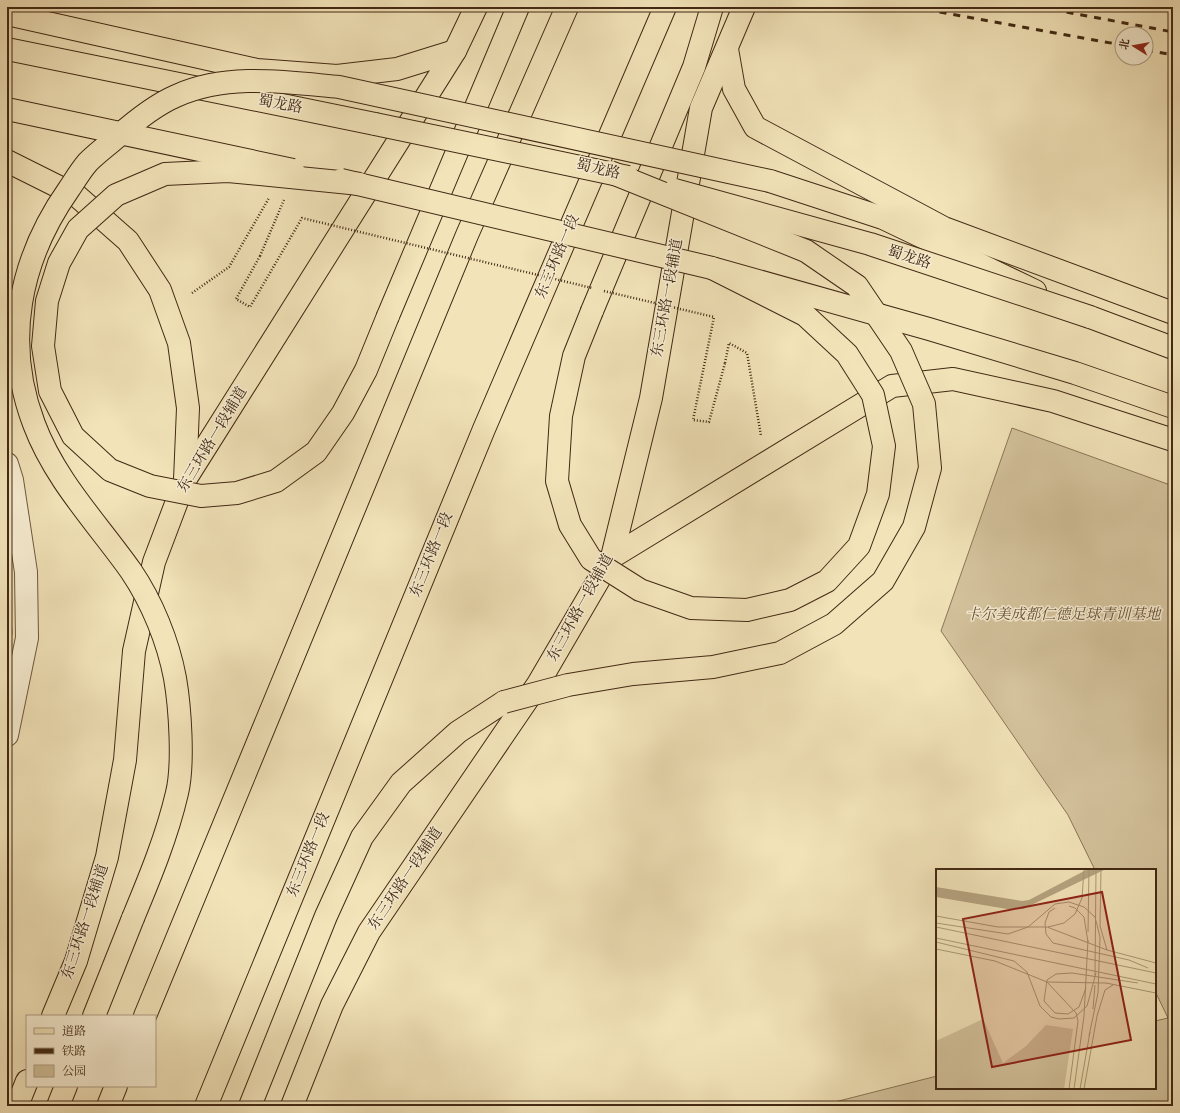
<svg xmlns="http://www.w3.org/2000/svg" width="1180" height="1113" font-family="'Sorts Mill Goudy','Noto Serif SC',serif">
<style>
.green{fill:#d4c39d;stroke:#8b7658}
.water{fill:#b6a481;stroke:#887355}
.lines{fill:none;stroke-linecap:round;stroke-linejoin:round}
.minor-casing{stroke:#6e583d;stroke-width:24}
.major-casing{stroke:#422914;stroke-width:24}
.highway-casing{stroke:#422914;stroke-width:24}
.path{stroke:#422914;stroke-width:2.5;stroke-dasharray:1 2;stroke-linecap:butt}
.minor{stroke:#f7edd2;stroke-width:22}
.major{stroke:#f2e3b9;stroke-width:22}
.highway{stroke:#f2e3b9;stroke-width:22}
.rail{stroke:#422914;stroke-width:3;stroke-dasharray:7 7;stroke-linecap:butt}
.major-bridge-casing{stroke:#422914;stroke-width:24;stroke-linecap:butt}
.highway-bridge-casing{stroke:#422914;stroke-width:24;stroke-linecap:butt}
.path-bridge{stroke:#422914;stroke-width:2.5;stroke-dasharray:1 2;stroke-linecap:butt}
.major-bridge{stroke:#f2e3b9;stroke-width:22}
.highway-bridge{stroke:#f2e3b9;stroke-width:22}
.labels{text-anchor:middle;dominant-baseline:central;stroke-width:3;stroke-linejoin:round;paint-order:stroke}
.street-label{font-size:15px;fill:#422914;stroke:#f7edd2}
.park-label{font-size:15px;font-style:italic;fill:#665036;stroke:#f7edd2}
.inset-road{fill:none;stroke:#ac9977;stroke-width:1}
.view{fill:#8f2418;fill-opacity:0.15;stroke:#8f2418;stroke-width:2}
.inset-edge{fill:none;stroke:#422914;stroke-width:2}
</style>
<rect width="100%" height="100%" fill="#f2e3b9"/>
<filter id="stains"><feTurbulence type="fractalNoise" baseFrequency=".005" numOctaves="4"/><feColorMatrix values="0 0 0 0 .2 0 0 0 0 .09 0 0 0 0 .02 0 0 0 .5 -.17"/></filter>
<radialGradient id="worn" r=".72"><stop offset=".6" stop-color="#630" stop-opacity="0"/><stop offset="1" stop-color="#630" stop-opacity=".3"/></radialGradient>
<!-- green -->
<polygon class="green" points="1012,428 1173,486 1173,1106 819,1106 937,1076 937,1088 1155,1088 1155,1021 1168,1018 1155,991 1155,870 1095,870 1068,815 941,631"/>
<!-- water -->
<polygon class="water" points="7,561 12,633 7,659"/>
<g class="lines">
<defs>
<polyline id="minor" points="7,464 12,480 26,572 27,638 7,735"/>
<g id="major">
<polyline points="7,14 257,70 337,76 397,69 455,51"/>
<polyline points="7,49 375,124"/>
<polyline points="727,49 734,89 755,127 944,228 1173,313"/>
<polyline points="7,161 77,196 128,241 160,290 179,343 188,408 185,480"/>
<polyline points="1090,317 1173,348"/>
<polyline points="612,557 892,386 953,379 1053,401 1173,440"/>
<polyline points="53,1016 76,961 107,857 125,760 134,651 154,562 185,480 455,51 476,7"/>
<polyline points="17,1106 27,1081"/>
<polyline points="292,1106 332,1005 369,932 538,684 612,557 651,398 701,108 744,7"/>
</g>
<g id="highway">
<polyline points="770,181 883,218 1035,291"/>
<polyline points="592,311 694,67 712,7"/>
<polyline points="388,316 518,7"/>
<polyline points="94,1016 133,918"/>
<polyline points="145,1016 467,235 567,7"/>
<polyline points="58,1106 66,1086"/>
<polyline points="108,1106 116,1086"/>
<polyline points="206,1106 484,429 665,7"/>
<polyline points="250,1106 326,916 362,837 401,783 458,732 504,702"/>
</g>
</defs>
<!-- minor casing -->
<use href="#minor" class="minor-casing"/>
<!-- major casing -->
<use href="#major" class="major-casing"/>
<!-- highway casing -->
<use href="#highway" class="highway-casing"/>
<!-- path -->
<g class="path">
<polyline points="260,256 284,200"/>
<polyline points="192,293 229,267 269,198"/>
<polyline points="725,363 729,343 747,353 761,436"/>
</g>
<!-- minor -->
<use href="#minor" class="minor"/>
<!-- major -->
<use href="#major" class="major"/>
<!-- highway -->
<use href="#highway" class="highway"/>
<!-- rail -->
<g class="rail">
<polyline points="912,7 1122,45"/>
<polyline points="1039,7 1173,32"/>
<polyline points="1146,50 1173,55"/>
</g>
<defs>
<g id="major-bridge">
<polyline points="7,109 293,170"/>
<polyline points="375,124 628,177"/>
<polyline points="341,180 712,268 929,329 1075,373 1173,407"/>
<polyline points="675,190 870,244 1090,317"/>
</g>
<g id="highway-bridge">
<polyline points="360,184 228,171 165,174 116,195 78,229 59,263 47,301 43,346 50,391 73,436 110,470 150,486 201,496 237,493 276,481 316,452 343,413 366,370 388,316"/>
<polyline points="592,311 574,356 561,416 557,481 570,525 591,559 640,590 691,608 747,610 790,600 827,581 859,546 878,494 884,446 873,395 847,354 805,315 712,268"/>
<polyline points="504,702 568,685 633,674 713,667 780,653 834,624 883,581 914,527 930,468 924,404 901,351 857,286 806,251 610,172"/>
<path d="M133,918C150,877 167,836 177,793C184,764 180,707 175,678C168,641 152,602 131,571C97,523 55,480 34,424C3,342 19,260 69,189C75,180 81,170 88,162C97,153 108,145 117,137C134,122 155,105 176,96C227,73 285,82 339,87L770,181"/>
</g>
</defs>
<!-- major-bridge casing -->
<use href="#major-bridge" class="major-bridge-casing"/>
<!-- highway-bridge casing -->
<use href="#highway-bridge" class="highway-bridge-casing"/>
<!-- path-bridge -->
<g class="path-bridge">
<polyline points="260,256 236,299 250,307 302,218 592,288"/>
<polyline points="604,291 714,317 693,420 709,422 725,363"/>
</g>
<!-- major-bridge -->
<use href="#major-bridge" class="major-bridge"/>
<!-- highway-bridge -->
<use href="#highway-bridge" class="highway-bridge"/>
</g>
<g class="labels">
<!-- street labels -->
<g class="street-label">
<text transform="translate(280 105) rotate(11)">蜀龙路</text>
<text transform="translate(598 170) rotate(13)">蜀龙路</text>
<text transform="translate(558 257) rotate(-67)">东三环路一段</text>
<text transform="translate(909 258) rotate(18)">蜀龙路</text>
<text transform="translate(668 298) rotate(-80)">东三环路一段辅道</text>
<text transform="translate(213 440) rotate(-59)">东三环路一段辅道</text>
<text transform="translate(432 555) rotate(-68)">东三环路一段</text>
<text transform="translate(581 608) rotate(-61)">东三环路一段辅道</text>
<text transform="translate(309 855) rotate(-68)">东三环路一段</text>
<text transform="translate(406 879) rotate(-56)">东三环路一段辅道</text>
<text transform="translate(86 922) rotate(-72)">东三环路一段辅道</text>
</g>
<!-- park labels -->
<g class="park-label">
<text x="1063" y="615">卡尔美成都仁德足球青训基地</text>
</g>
</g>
<!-- overview -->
<g transform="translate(936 869)">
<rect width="220" height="220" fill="#f2e3b9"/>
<path d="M47,150L67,194L90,177L110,156L137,160L128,220H0V172Z" fill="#d4c39d"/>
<path d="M152,0H170L87,40H71L0,28V18L86,32L93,31Z" fill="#b6a481"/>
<path class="inset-road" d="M165,0L164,57L171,81M133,37L139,39L148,48L152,73M119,39L113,43L109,54L110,65L117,74L193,91L212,99M0,47L62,58H111L171,81L220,94M0,54L72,65L92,58L119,35L133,33L148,38L159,48L164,68L162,124L153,167M0,58L220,104M112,58L128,54L139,45L146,29L148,0M152,63L153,0M0,69L220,115M0,73L78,92L91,103L104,137L115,148L123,150L138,149L151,137L160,104M0,80L59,92L111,113L170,114L220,124M159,106L160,0M111,113L140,144L142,152L133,220M150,119L143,138L132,145L119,144L108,132L111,111L120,105L136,104L202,114M157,140L159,116M138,220L148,147L152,71M144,220L154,163M148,220L161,147L169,121L177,116"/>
<path class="view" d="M166,23L195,171L56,198L27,50Z"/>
<rect width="220" height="220" class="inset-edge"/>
</g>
<!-- margin -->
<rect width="1180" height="1113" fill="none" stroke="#f2e3b9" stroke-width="24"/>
<rect x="8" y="8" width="1164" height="1097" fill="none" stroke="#422914" stroke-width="2"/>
<rect x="12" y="12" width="1156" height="1089" fill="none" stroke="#422914"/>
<!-- legend -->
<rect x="26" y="1015" width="130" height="72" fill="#f7edd2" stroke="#af9f86"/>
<rect x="34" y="1028" width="20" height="6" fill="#f2e3b9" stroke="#af9f86"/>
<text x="62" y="1035" font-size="12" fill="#422914">道路</text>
<rect x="34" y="1048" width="20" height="6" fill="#422914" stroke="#af9f86"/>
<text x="62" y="1055" font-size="12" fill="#422914">铁路</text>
<rect x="34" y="1065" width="20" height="12" fill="#d4c39d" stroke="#af9f86"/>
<text x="62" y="1075" font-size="12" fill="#422914">公园</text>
<!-- north arrow -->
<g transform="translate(1134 46) rotate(281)"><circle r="19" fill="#f7edd2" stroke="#af9f86"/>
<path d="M0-3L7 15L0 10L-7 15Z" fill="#8f2418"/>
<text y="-6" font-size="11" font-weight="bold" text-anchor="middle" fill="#422914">北</text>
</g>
<rect width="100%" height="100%" filter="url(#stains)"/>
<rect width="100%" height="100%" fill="url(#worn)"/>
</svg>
